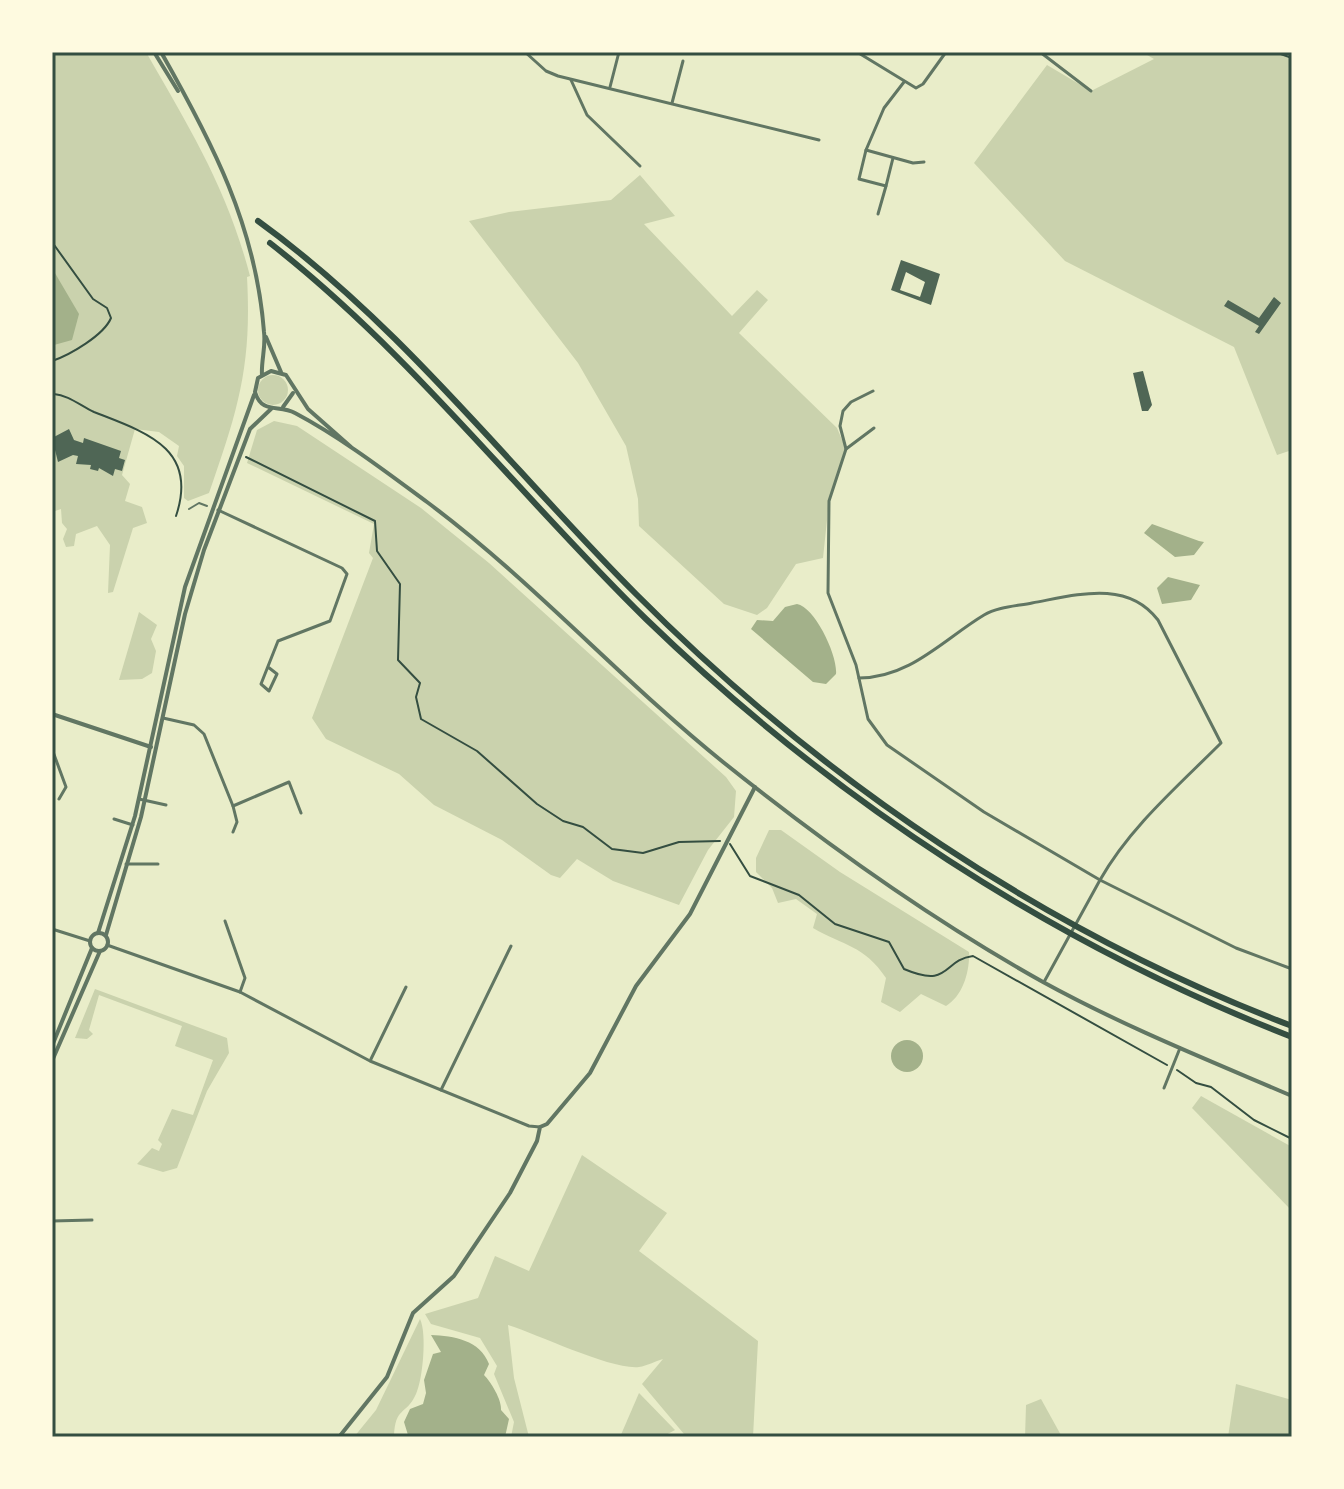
<svg xmlns="http://www.w3.org/2000/svg" width="1344" height="1489" font-family="Karla,sans-serif">
<style>
.green{fill:#cad2ad}
.water{fill:#a3b18a}
.building{fill:#4f6655;fill-rule:evenodd}
.lines{fill:none;stroke-linecap:round;stroke-linejoin:round}
.path{stroke:#344e41;stroke-width:2}
.service{stroke:#617663;stroke-width:2}
.minor{stroke:#617663;stroke-width:3}
.tertiary{stroke:#617663;stroke-width:4}
.motorway{stroke:#344e41;stroke-width:6}
.neatline{fill:none;stroke:#344e41;stroke-width:3}
</style>
<rect width="100%" height="100%" fill="#e9edc9"/>
<!-- green -->
<g class="green">
<path d="M52,52H146C190,129 227,188 250,276L247,277C252,366 238,410 209,493L188,501L184,498V466L177,456L179,446L159,432L135,429L122,475L130,484L125,501L142,507L147,523L133,528L113,592L108,593L110,545L97,526L76,534L74,546L66,547L63,539L67,529L62,523L61,509L52,512Z"/>
<polygon points="1142,52 1292,52 1292,450 1277,455 1234,347 1065,261 974,163 1047,65 1091,91 1154,59"/>
<polygon points="640,175 675,216 644,224 732,316 757,290 768,300 739,333 837,428 846,449 829,501 823,558 796,564 767,608 757,615 724,604 639,526 638,499 626,446 578,363 469,221 509,212 611,200"/>
<circle cx="273" cy="390" r="15"/>
<polygon points="274,421 297,426 421,508 489,563 726,777 736,791 734,817 708,850 679,905 613,881 577,859 560,878 551,875 502,840 434,805 399,774 326,739 312,718 373,558 369,553 374,524 247,463 257,430"/>
<polygon points="139,612 157,625 151,639 156,651 152,673 142,679 119,680"/>
<path d="M769,830H781L840,872L969,952C970,971 963,996 946,1006L921,994L900,1012L881,1002L886,978C864,945 844,946 813,928L817,914L796,899L778,903L772,888L756,872V858Z"/>
<polygon points="95,989 227,1038 229,1053 207,1091 177,1168 163,1172 137,1164 152,1148 159,1151 162,1144 158,1140 172,1109 193,1115 213,1060 175,1046 182,1026 99,995 89,1030 93,1034 87,1039 75,1038"/>
<polygon points="1201,1096 1292,1147 1292,1211 1192,1108"/>
<path d="M582,1155L667,1213L639,1251L758,1341L753,1437H690L684,1434L642,1384L663,1359C655,1361 647,1366 639,1367C611,1370 540,1335 508,1325L514,1378L529,1437H511L514,1422L494,1374L497,1366L480,1338L431,1324L425,1314L478,1298L495,1256L529,1271Z"/>
<path d="M420,1319C427,1333 423,1379 416,1394C406,1416 395,1406 394,1437H354L376,1410Z"/>
<polygon points="1236,1384 1292,1400 1292,1437 1228,1437"/>
<polygon points="639,1393 675,1430 662,1437 620,1437"/>
<polygon points="1041,1399 1062,1437 1025,1437 1026,1405"/>
</g>
<!-- water -->
<g class="water">
<polygon points="52,268 79,314 72,340 54,345"/>
<polygon points="1152,524 1199,541 1204,542 1194,555 1175,557 1144,533"/>
<polygon points="1168,577 1200,585 1191,600 1162,604 1157,588"/>
<path d="M797,604C815,607 838,656 836,674L826,684L813,682L751,629L757,620L773,621L785,607Z"/>
<circle cx="907" cy="1056" r="16"/>
<path d="M431,1335C454,1336 480,1340 489,1364L484,1375C491,1382 502,1400 501,1410L509,1419L505,1437L408,1435L404,1422L410,1409L423,1404L426,1393L424,1380L433,1354L441,1352Z"/>
</g>
<!-- building -->
<g class="building">
<path d="M901,260L940,274L931,305L891,290ZM906,272L925,282L920,297L900,290Z"/>
<polygon points="1274,297 1281,303 1259,334 1255,332 1259,326 1224,306 1228,300 1259,318"/>
<polygon points="1143,371 1152,405 1148,411 1142,411 1133,373"/>
<polygon points="69,429 74,440 83,443 84,438 121,451 119,458 125,460 122,471 115,469 113,476 99,468 98,471 90,469 91,465 76,464 78,456 73,455 58,462 52,438"/>
</g>
<g class="lines">
<!-- path -->
<g class="path">
<polyline points="1275,52 1292,58"/>
<path d="M52,242L93,299L107,308L111,318C104,335 70,355 52,361"/>
<path d="M52,378L54,394C68,395 81,406 94,412C145,432 199,448 176,516"/>
<polyline points="246,457 375,521 377,551 400,584 398,660 420,683 416,697 421,719 477,751 537,804 563,821 583,827 612,849 643,853 679,842 720,841"/>
<path d="M730,844L750,876L799,895L835,924L889,942L904,969C951,989 942,960 973,956L1167,1065"/>
<polyline points="1177,1070 1196,1083 1211,1087 1254,1120 1292,1139"/>
</g>
<!-- service -->
<polyline class="service" points="189,509 199,503 207,506"/>
<!-- minor -->
<g class="minor">
<polyline points="436,52 437,53"/>
<polyline points="525,52 546,71 558,76 819,140"/>
<polyline points="857,52 916,88 923,84 946,52"/>
<polyline points="1040,52 1091,91"/>
<polyline points="571,80 587,115 640,166"/>
<polyline points="904,82 884,108 866,150 913,163 924,162"/>
<polyline points="610,87 619,52"/>
<polyline points="672,103 683,61"/>
<polyline points="866,150 859,179 886,186 878,214"/>
<polyline points="886,186 893,158"/>
<polyline points="873,391 851,402 843,411 840,426 846,449 829,501 828,593 856,665 868,719 887,745 984,812 1100,880 1044,982"/>
<polyline points="846,449 874,428"/>
<polyline points="218,510 342,568 347,574 330,621 278,641 261,684 269,691 277,674 268,667"/>
<path d="M859,678C910,678 944,639 984,615C997,607 1017,606 1032,603C1076,595 1127,579 1158,620L1221,743C1178,786 1130,827 1100,880L1236,948L1292,969"/>
<polyline points="163,718 194,725 204,734 233,806"/>
<polyline points="52,749 66,787 59,799"/>
<polyline points="139,799 166,805"/>
<polyline points="114,819 133,825"/>
<polyline points="233,832 237,822 233,806 289,782 301,813"/>
<polyline points="126,864 158,864"/>
<polyline points="225,921 245,978 240,992"/>
<polyline points="52,929 90,941"/>
<polyline points="107,945 240,992 370,1061 529,1126 540,1127"/>
<polyline points="371,1059 406,987"/>
<polyline points="1164,1088 1180,1048"/>
<polyline points="441,1090 511,946"/>
<polyline points="52,1221 92,1220"/>
</g>
<!-- tertiary -->
<g class="tertiary">
<polyline points="154,52 178,91"/>
<path d="M161,52C212,142 256,226 264,332C266,347 261,361 262,375"/>
<polyline points="266,337 281,372"/>
<polyline points="283,407 293,393"/>
<path d="M351,447L308,409L286,375L271,371L258,378L255,392C262,415 279,404 295,413C342,438 385,471 427,502C533,581 621,680 723,762C824,843 930,919 1043,982C1123,1026 1208,1060 1292,1096"/>
<polyline points="52,714 151,747"/>
<circle cx="99" cy="942" r="9"/>
<polyline points="98,933 135,816 185,587 254,395"/>
<polyline points="106,935 141,817 185,614 204,550 250,429 271,409"/>
<polyline points="52,1046 92,948"/>
<polyline points="52,1061 100,951"/>
<polyline points="339,1437 387,1377 413,1313 454,1276 510,1193 537,1141 540,1127 547,1124 590,1073 636,986 690,914 755,787"/>
</g>
<!-- motorway -->
<g class="motorway">
<path d="M258,221C402,325 511,469 636,594C821,780 1046,932 1292,1026"/>
<path d="M270,243C411,353 519,495 646,619C832,799 1051,943 1292,1037"/>
</g>
</g>
<!-- border -->
<rect width="1344" height="1489" fill="none" stroke="#fefae0" stroke-width="108"/>
<rect x="54" y="54" width="1236" height="1381" class="neatline"/>
</svg>
